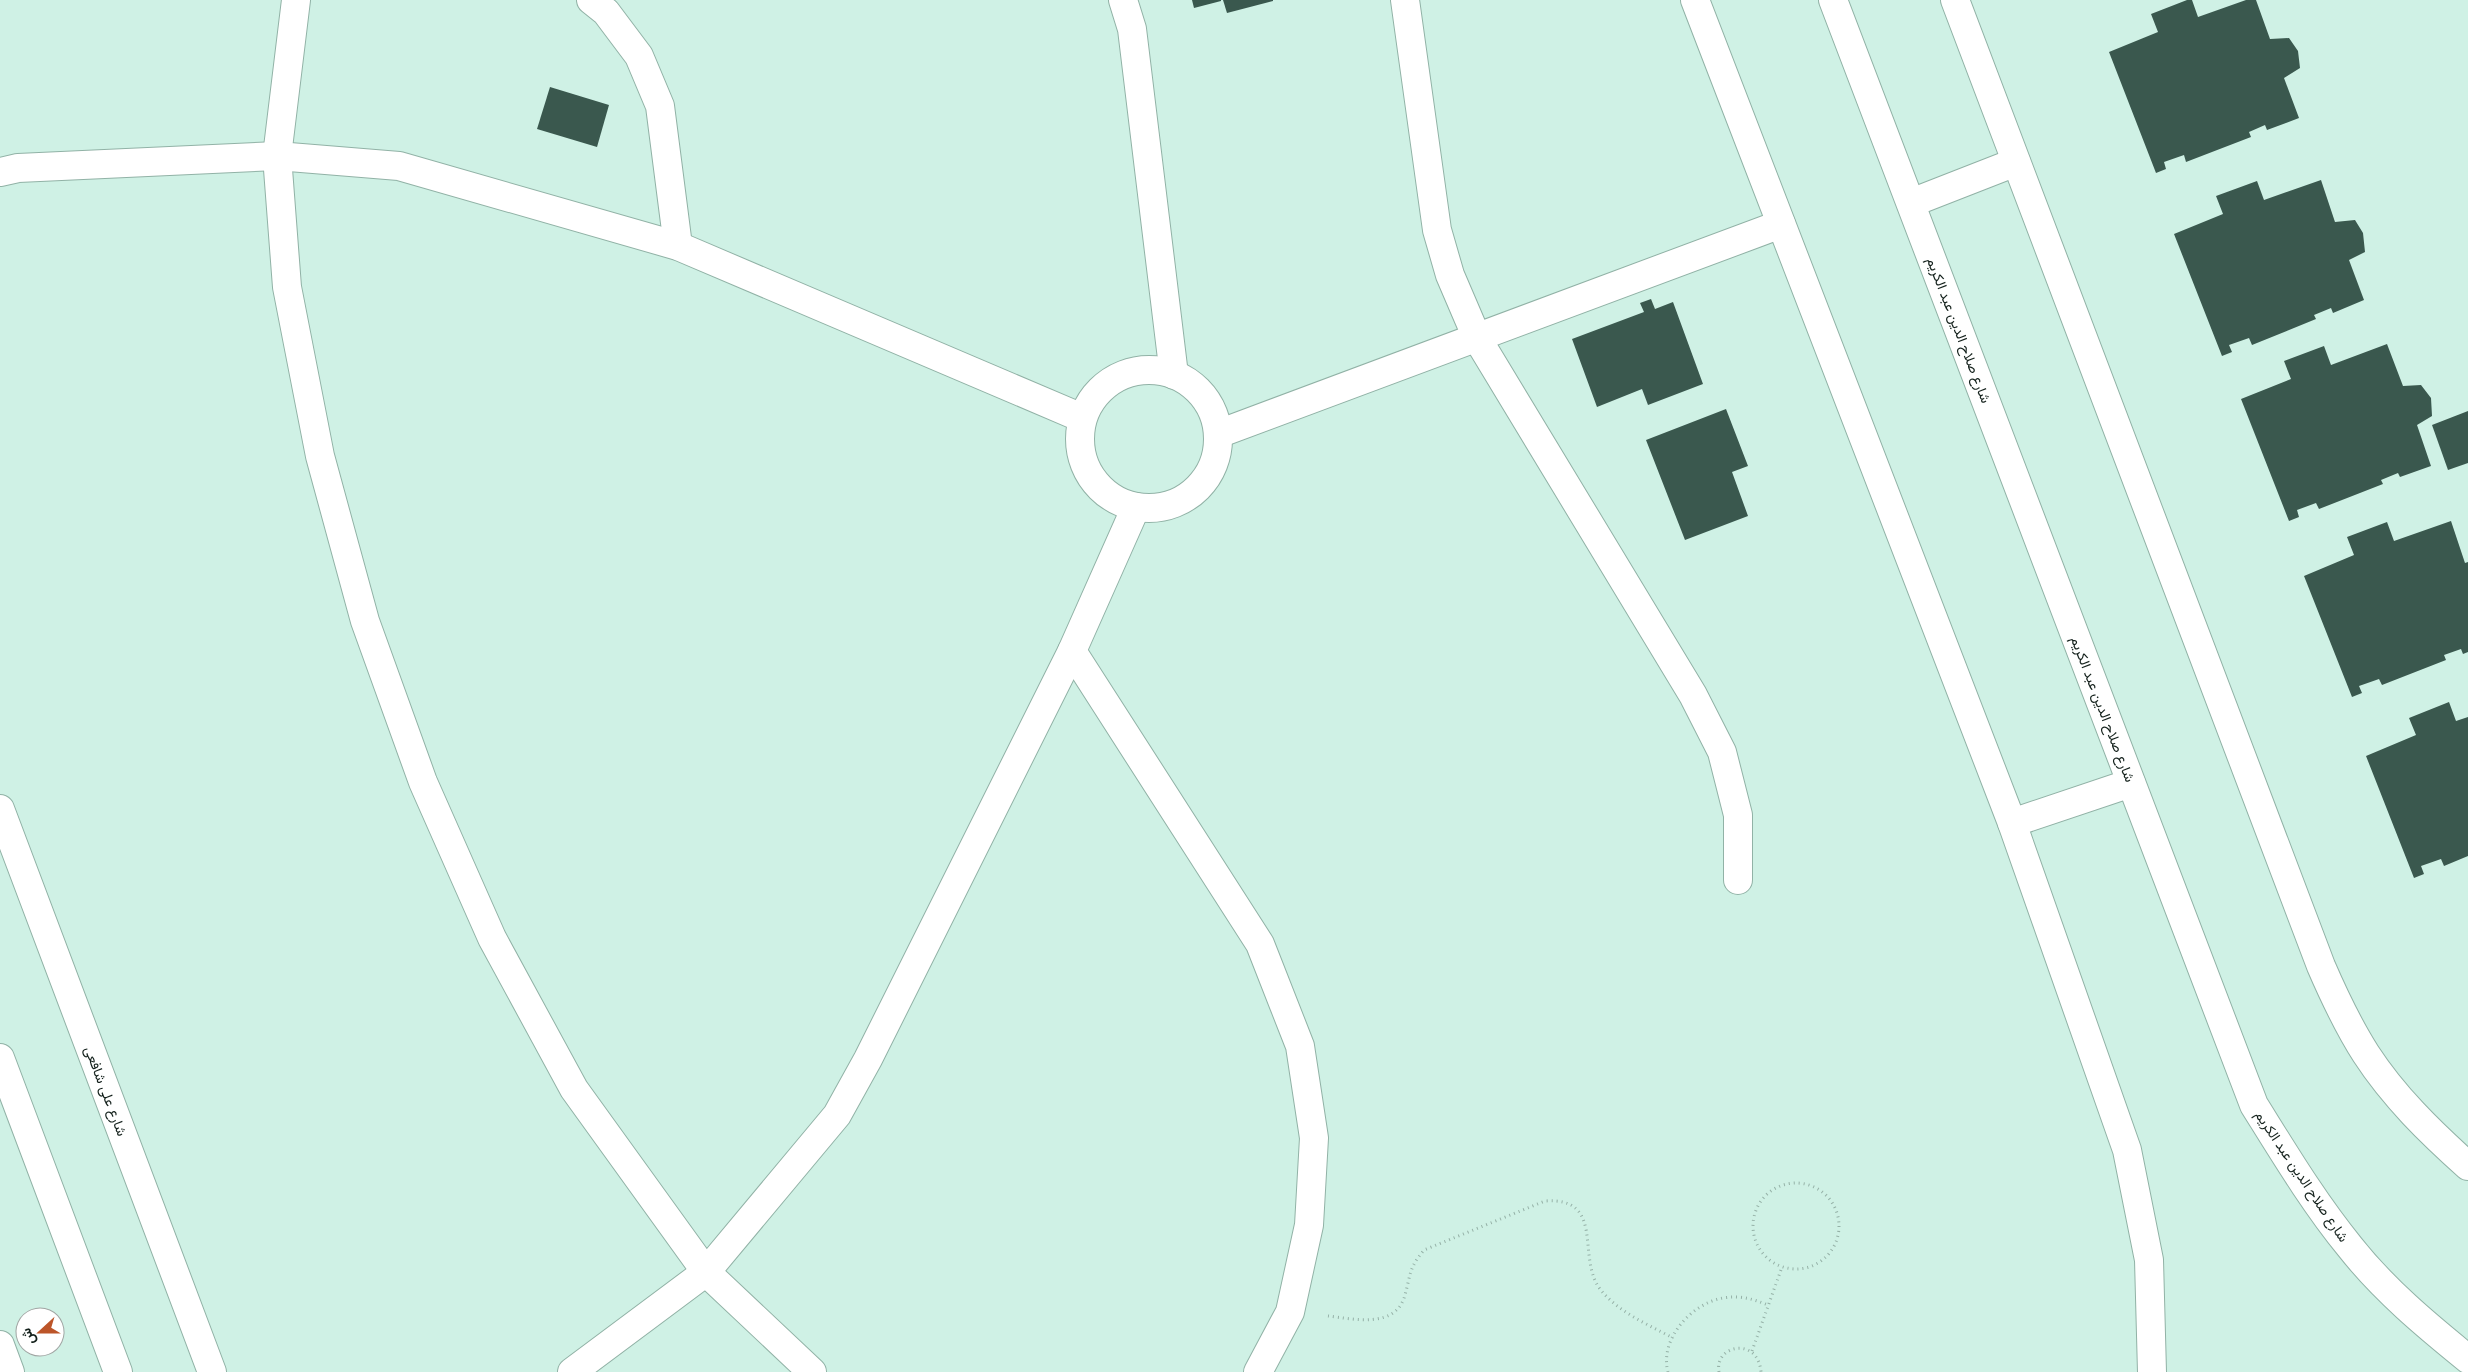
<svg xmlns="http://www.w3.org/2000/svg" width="2468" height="1372" font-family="Poppins,Vazirmatn,sans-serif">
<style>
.building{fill:#3a584e}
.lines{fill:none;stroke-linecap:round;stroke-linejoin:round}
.street-casing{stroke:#91b2a6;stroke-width:30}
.secondary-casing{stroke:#91b2a6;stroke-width:30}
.path{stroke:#95b1a7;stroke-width:3;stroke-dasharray:1 4;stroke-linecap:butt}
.street{stroke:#fff;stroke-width:28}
.secondary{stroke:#fff;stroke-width:28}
.labels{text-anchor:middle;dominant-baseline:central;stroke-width:5;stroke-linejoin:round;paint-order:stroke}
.street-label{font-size:14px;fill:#13201b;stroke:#fff}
</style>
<rect width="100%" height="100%" fill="#cff1e5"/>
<!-- building -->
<g class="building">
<polygon points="1192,0 1221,0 1221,1 1194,8"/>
<polygon points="1223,0 1273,0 1273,1 1227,13"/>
<polygon points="2187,0 2192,0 2198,17 2246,0 2256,0 2270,39 2289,38 2298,51 2300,68 2284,78 2299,118 2267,130 2265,125 2249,132 2251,137 2186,162 2184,155 2164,162 2166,169 2156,173 2109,52 2158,32 2151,14"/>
<polygon points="550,87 609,105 597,147 537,129"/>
<polygon points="2321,180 2335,222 2355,220 2363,233 2365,252 2349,260 2364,300 2333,313 2331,308 2314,315 2316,319 2252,345 2249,338 2229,345 2232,352 2222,356 2174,234 2223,214 2216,196 2257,181 2264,200"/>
<polygon points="1651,299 1655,309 1673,302 1703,384 1648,405 1642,389 1597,407 1572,339 1644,312 1640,303"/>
<polygon points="2387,344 2403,386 2421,385 2431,398 2432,416 2417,425 2431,466 2400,477 2398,473 2381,480 2383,484 2319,509 2316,503 2297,510 2299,517 2289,521 2241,399 2291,379 2284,361 2324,346 2331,365"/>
<polygon points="1726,409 1748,466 1732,472 1748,516 1685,540 1646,440"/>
<polygon points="2468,411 2468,463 2448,470 2432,425"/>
<polygon points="2451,521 2465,563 2468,562 2468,652 2463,654 2461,649 2444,655 2446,660 2382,685 2379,679 2359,686 2362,693 2352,697 2304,576 2354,555 2347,537 2387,522 2394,541"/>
<polygon points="2449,702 2456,721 2468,717 2468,856 2444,866 2441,859 2421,866 2424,874 2414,878 2366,756 2416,735 2409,718"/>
</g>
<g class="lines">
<defs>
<g id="street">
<polyline points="296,0 277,156 287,287 320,456 365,621 423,782 492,938 574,1089 706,1272 812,1372"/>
<polyline points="591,0 606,12 639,56 660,106 678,246"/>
<polyline points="1123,0 1132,29 1174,375"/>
<polyline points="1405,0 1437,230 1450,275 1477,338 1693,695 1722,752 1738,815 1738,880"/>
<path d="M1955,0L2321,966C2334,996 2348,1026 2366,1054C2394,1097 2430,1132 2468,1166"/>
<polyline points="0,172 18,168 277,156 399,166 678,246 1082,418"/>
<polyline points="1911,203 2016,162"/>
<circle cx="1149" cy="439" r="69"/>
<polyline points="1218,434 1781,224"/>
<polyline points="1072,651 1260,944 1300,1046 1314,1138 1309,1225 1290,1312 1258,1372"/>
<polyline points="0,1345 10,1372"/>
<polyline points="572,1372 706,1272 837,1115 868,1059 1072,651 1136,507"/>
</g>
<g id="secondary">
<polyline points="1695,0 2012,823 2127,1150 2149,1260 2152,1372"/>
<path d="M1833,0L2254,1105C2284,1153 2314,1203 2350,1247C2384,1290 2426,1325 2468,1359"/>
<polyline points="0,809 212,1372"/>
<polyline points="2012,823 2131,783"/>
<polyline points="0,1058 118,1372"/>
</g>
</defs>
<!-- street casing -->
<use href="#street" class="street-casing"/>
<!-- secondary casing -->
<use href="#secondary" class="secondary-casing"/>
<!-- path -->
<g class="path">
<circle cx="1796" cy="1226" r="43"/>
<path d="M1328,1316C1354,1319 1396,1329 1405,1295C1411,1273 1409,1268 1424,1250L1545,1201C1606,1197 1576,1257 1600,1289C1618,1312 1647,1324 1673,1338"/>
<polyline points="1752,1351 1782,1267"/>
<path d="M1668,1372C1659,1339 1692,1303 1723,1298C1740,1295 1753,1299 1768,1305"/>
<path d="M1719,1372C1714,1345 1758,1336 1761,1372"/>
</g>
<!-- street -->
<use href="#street" class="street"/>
<!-- secondary -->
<use href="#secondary" class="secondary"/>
</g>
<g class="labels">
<!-- street labels -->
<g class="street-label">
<text transform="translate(1959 330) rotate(69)">شارع صلاح الدين عبد الكريم</text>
<text transform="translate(2103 709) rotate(69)">شارع صلاح الدين عبد الكريم</text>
<text transform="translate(106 1091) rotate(69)">شارع على شافعى</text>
<text transform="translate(2302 1176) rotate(56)">شارع صلاح الدين عبد الكريم</text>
</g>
</g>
<!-- north arrow -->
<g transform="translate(40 1332) rotate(249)"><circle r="24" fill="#ffffff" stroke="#a1a6a4"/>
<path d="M0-4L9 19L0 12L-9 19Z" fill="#bc5529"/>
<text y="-8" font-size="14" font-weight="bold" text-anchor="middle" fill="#13201b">ش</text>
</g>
</svg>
